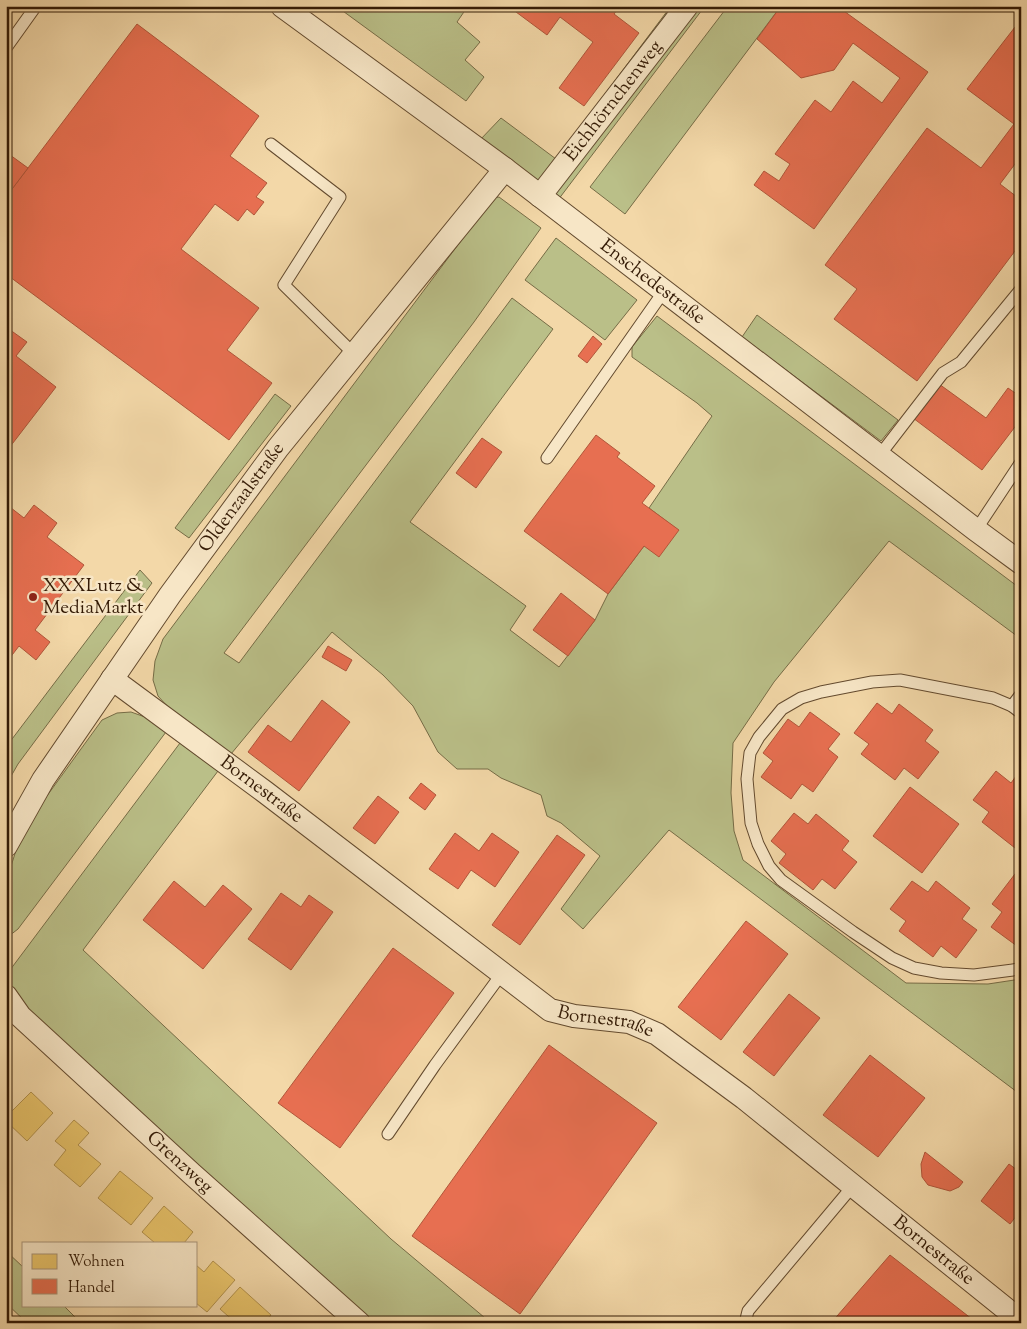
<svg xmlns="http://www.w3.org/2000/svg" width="1027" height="1329" font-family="'Sorts Mill Goudy',serif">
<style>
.green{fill:#babf88;stroke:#766c46}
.homes{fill:#e9c46a;stroke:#b2914c}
.shops{fill:#e76f51;stroke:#b1563a}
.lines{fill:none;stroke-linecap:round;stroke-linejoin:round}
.lane-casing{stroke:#634a2e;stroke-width:13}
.street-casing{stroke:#634a2e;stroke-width:24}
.lane{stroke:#f7e6c6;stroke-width:11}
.street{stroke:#f7e6c6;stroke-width:22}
.poi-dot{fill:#8f2418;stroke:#f7e6c6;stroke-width:2}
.labels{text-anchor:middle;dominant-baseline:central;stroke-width:5;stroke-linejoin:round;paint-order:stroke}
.street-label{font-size:19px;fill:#331a05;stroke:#f7e6c6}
.poi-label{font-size:19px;fill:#331a05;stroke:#f7e6c6;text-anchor:start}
</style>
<rect width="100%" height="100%" fill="#f3d8a8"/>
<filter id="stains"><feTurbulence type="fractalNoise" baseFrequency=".004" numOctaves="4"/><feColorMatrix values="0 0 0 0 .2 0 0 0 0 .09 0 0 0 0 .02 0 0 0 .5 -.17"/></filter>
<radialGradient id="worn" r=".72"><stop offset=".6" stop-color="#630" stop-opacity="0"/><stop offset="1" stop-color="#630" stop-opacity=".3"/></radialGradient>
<!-- green -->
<g class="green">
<polygon points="336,6 393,6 405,9 409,6 468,6 457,22 480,42 465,60 484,77 466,101"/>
<polygon points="671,6 705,6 558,200 479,141 501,118 556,159"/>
<polygon points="728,6 781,6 625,214 590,187"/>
<polygon points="499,197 541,228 474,322 224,653 239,663 512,298 553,329 410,522 526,606 510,630 559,667 595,620 608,594 644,546 678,530 649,508 712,416 697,403 632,357 632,347 657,316 1021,589 1021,639 889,541 774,682 733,743 731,793 734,831 743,860 906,983 988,984 1021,979 1021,1095 669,830 583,929 561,909 600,856 561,823 547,816 541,795 501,778 488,769 457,769 438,752 413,706 383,675 332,632 231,754 168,707 158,696 153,680 155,661 163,639 493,198"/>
<polygon points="556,238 637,300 605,340 525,280"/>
<polygon points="757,315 898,420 881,441 742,337"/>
<polygon points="275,394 291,406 189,538 175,528"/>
<polygon points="140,570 152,583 18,764 6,785 6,747"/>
<polygon points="131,712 145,717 166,732 18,929 9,936 6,935 8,876 17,847 28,822 102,720 117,713"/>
<path d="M180,743L218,771L83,950L391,1239L491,1323H370L29,1018C19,1004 4,987 10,970Z"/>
<polygon points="6,1251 24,1268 24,1305 63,1305 81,1323 27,1323 6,1303"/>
</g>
<!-- homes -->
<g class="homes">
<polygon points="31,1092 53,1113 27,1141 6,1121 6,1117"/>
<polygon points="74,1120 89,1133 78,1145 101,1164 80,1187 54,1165 66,1150 55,1141"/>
<polygon points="120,1171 153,1198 131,1225 98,1198"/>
<polygon points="164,1206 193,1232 184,1243 155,1243 142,1232"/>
<polygon points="213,1261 235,1280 207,1312 196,1303 196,1265 204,1272"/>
<polygon points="240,1287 271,1315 264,1323 236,1323 220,1309"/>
</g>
<!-- shops -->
<g class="shops">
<polygon points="515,6 620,6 614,14 639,33 584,106 559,88 593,42 560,17 547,35 512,9"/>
<polygon points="781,6 837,6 928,72 814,229 754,185 764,171 779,181 790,164 775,154 815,100 831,112 853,81 882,103 900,78 853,43 834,70 801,78 757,39"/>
<polygon points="137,24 259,116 230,156 267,183 256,197 264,202 254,215 247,209 238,221 215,204 181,249 259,308 227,350 272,383 229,440 6,274 6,197"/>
<polygon points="1015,27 1021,31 1021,156 1000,184 1021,200 1021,243 917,381 834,319 857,289 825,265 927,128 981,168 1014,124 967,89"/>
<polygon points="6,152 28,168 6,197"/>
<polygon points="6,327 27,342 16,356 56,387 6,452"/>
<polygon points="593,336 602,344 587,363 578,356"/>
<polygon points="939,384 986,418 1008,388 1021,397 1021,419 982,470 913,418"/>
<polygon points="596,435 620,453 617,457 655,486 642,503 679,530 659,557 644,546 608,594 524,531"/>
<polygon points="482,438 502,452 476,488 456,473"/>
<polygon points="6,504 24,518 34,505 57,523 47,537 84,565 35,630 50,642 36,660 19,646 6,663"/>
<polygon points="561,593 595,620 568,656 533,630"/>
<polygon points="328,646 352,660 346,671 322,657"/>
<polygon points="322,700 350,722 299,791 248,752 268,725 291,742"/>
<polygon points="877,703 892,714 899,704 933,730 925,741 939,752 918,779 904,768 895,780 861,754 869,744 854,733"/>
<polygon points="810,712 840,734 828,749 838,757 813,792 802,784 791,799 761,777 773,761 763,753 788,719 799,727"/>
<polygon points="996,771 1011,783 1019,772 1021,773 1021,841 1015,848 982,822 989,812 973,800"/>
<polygon points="421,783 436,795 425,810 409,798"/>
<polygon points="910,787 959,824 922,873 873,836"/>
<polygon points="378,796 399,812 375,844 353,828"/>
<polygon points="794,813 808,824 816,814 849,841 842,850 857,862 835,889 822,879 813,890 779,863 786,854 771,841"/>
<polygon points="455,833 479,851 492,833 519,852 495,887 471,870 458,889 429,869"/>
<polygon points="557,835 585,855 520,945 492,925"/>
<polygon points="1018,870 1021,872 1021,949 991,927 1002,912 992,904"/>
<polygon points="174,881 205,907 223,885 252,909 203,969 143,920"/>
<polygon points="912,881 928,892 936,881 970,908 962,919 977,930 956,958 941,946 933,957 899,931 906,921 890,909"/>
<polygon points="281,893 301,907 309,895 333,912 291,970 248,939"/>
<polygon points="746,921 788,954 721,1040 678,1007"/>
<polygon points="393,948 454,993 340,1148 278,1103"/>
<polygon points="789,994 820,1018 774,1076 743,1052"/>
<polygon points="549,1045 657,1123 520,1314 412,1236"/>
<polygon points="870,1055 925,1098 878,1157 823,1115"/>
<polygon points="925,1152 963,1182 959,1187 950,1191 928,1185 922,1177 921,1164"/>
<polygon points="1009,1164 1021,1173 1021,1210 1010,1224 981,1201"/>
<polygon points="890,1255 977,1323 831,1323"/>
</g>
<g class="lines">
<defs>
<g id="lane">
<polyline points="6,48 36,6"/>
<polyline points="271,144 340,197 284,285 354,354"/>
<polyline points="879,456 943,373 961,362 1021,289"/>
<polyline points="547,458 664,291"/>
<polyline points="976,530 1021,462"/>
<polyline points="1012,706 1021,694"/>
<polyline points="1021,713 1012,706 993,698 900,680 872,682 821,692 801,698 782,709 759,737 750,753 747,779 751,823 758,844 769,866 781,880 853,932 892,958 914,968 941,973 974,975 1013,970 1021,968"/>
<polyline points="388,1134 435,1065 503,972"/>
<polyline points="745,1323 748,1311 852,1187"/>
</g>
<g id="street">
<path id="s1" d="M282,6L505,169L976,530L1021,563"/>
<path id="s2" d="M540,196L687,6"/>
<path id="s3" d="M112,679L265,792L550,1010L574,1016L629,1022L657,1034L744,1098L1021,1321"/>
<path id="s4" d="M6,846L43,780L170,595L278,448L505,169"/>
<path id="s5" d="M6,996L20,1016L192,1174L359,1323"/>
</g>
</defs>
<!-- lane casing -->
<use href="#lane" class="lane-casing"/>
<!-- street casing -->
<use href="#street" class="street-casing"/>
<!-- lane -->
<use href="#lane" class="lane"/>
<!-- street -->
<use href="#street" class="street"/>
</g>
<!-- markers -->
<circle class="poi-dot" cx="33" cy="597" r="5"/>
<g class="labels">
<!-- street labels -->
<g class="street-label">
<text stroke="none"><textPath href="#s2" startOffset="120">Eichhörnchenweg</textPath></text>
<text stroke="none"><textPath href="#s1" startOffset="462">Enschedestraße</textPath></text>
<text stroke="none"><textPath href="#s4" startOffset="421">Oldenzaalstraße</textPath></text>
<text stroke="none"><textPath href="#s3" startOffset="186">Bornestraße</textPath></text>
<text stroke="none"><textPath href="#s3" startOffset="606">Bornestraße</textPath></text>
<text stroke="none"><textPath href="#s5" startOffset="241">Grenzweg</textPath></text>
<text stroke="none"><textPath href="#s3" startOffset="1011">Bornestraße</textPath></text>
</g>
<!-- poi labels -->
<g class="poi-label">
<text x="43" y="586">XXXLutz &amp;<tspan x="43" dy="22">MediaMarkt</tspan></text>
</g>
</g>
<!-- margin -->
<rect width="1027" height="1329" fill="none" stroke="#f3d8a8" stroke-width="25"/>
<rect x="8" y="8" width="1012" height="1314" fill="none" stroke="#331a05" stroke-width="2.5"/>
<rect x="12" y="12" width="1002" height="1304" fill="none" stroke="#331a05"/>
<!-- legend -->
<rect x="22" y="1242" width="175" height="65" fill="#f7e6c6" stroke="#a99479"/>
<rect x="32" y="1254" width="25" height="15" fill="#e9c46a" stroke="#a99479"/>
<text x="68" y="1266" font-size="15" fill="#331a05">Wohnen</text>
<rect x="32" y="1279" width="25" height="15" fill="#e76f51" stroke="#a99479"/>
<text x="68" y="1292" font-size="15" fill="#331a05">Handel</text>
<rect width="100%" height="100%" filter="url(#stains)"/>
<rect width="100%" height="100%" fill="url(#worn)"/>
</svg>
